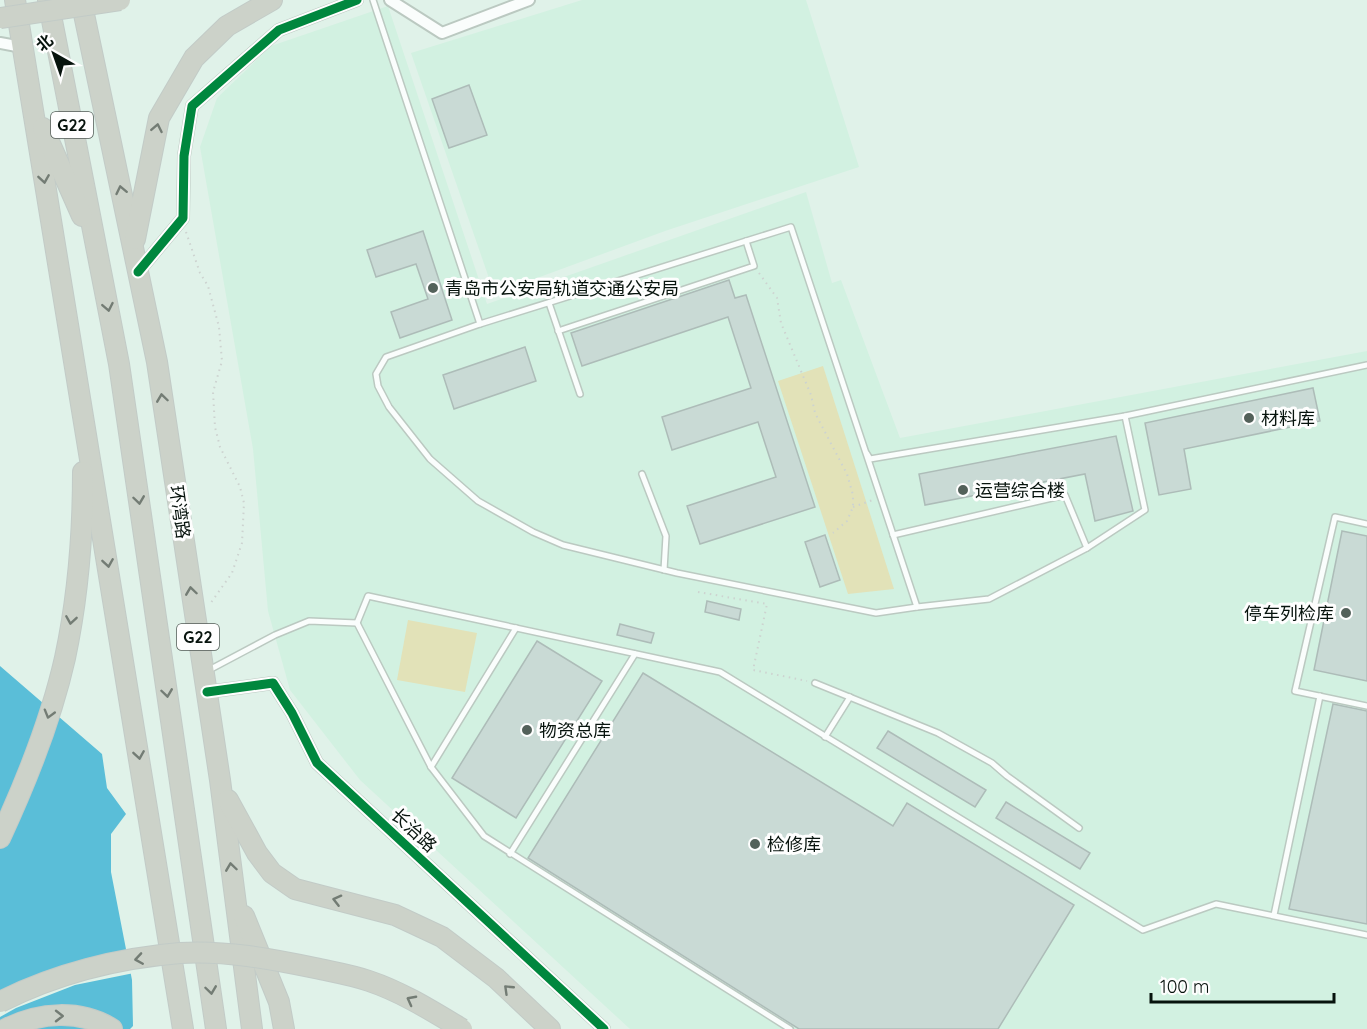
<svg xmlns="http://www.w3.org/2000/svg" width="1367" height="1029" font-family="Quicksand,'Noto Sans SC',sans-serif">
<style>
.built{fill:#d2f1e1}
.green{fill:#e2e2b8}
.water{fill:#5abed8}
.pier{fill:#e0f2e9}
.building{fill:#c9dad5;stroke:#adbcb8;stroke-width:1.5}
.lines{fill:none;stroke-linecap:round;stroke-linejoin:round}
.lane-casing{stroke:#bbc9c1;stroke-width:8}
.street-casing{stroke:#bbc9c1;stroke-width:14}
.highway-casing{stroke:#c2cbc7;stroke-width:22}
.path{stroke:#cdd3d0;stroke-width:2;stroke-dasharray:1.5 4.5;stroke-linecap:butt}
.lane{stroke:#fafdfc;stroke-width:5}
.street{stroke:#fafdfc;stroke-width:10}
.highway{stroke:#ccd2c9;stroke-width:20}
.highway-bridge-casing{stroke:#c2cbc7;stroke-width:22;stroke-linecap:butt}
.highway-bridge{stroke:#ccd2c9;stroke-width:20}
.cycleway-casing{stroke:#fefefe;stroke-width:13}
.cycleway{stroke:#00873e;stroke-width:9}
.oneway{stroke:#737c74}
.poi-dot{fill:#53615a;stroke:#fefefe;stroke-width:2}
.labels{text-anchor:middle;dominant-baseline:central;stroke-width:6;stroke-linejoin:round;paint-order:stroke}
.shield{fill:#fefefe;stroke:#515a55;stroke-width:1.5}
.shield-label{font-size:16px;font-weight:bold;fill:#07130d}
.poi-label{font-size:18px;fill:#07130d;stroke:#fefefe;text-anchor:start}
.street-label{font-size:18px;fill:#07130d;stroke:#fefefe}
</style>
<rect width="100%" height="100%" fill="#e0f2e9"/>
<!-- built -->
<g class="built">
<polygon points="582,0 806,0 859,167 665,231 518,285 490,281 411,53"/>
<polygon points="388,6 487,304 806,192 832,283 841,280 900,438 1367,351 1367,1029 630,1029 360,780 290,690 268,611 253,449 200,147 217,98 271,46"/>
</g>
<!-- green -->
<g class="green">
<polygon points="823,366 894,589 848,594 778,381"/>
<polygon points="408,620 477,633 465,692 397,680"/>
</g>
<!-- water -->
<polygon class="water" points="0,666 102,754 107,788 126,814 111,834 111,872 132,980 133,1026 130,1029 0,1029"/>
<!-- pier -->
<polygon class="pier" points="129,950 134,973 75,985 16,1008 0,1017 0,991 5,989 78,961"/>
<!-- building -->
<g class="building">
<polygon points="469,85 487,135 449,148 432,99"/>
<polygon points="423,231 452,320 400,338 391,312 428,299 416,264 376,277 367,250"/>
<polygon points="729,280 735,298 746,295 815,507 700,544 687,506 776,477 758,422 672,450 662,417 751,388 728,317 582,366 571,333"/>
<polygon points="525,347 536,381 454,409 443,375"/>
<polygon points="1313,388 1320,421 1184,449 1191,489 1159,495 1145,423"/>
<polygon points="1116,436 1133,511 1095,521 1085,474 925,505 919,474"/>
<polygon points="1342,531 1367,536 1367,681 1314,670"/>
<polygon points="825,535 840,580 820,587 805,542"/>
<polygon points="707,601 741,609 739,620 705,612"/>
<polygon points="620,624 654,633 651,643 617,635"/>
<polygon points="537,641 602,681 516,818 452,778"/>
<polygon points="643,673 893,826 907,803 1074,905 998,1029 799,1029 528,858"/>
<polygon points="1333,704 1367,711 1367,924 1289,909"/>
<polygon points="888,731 986,790 975,807 877,748"/>
<polygon points="1006,802 1090,853 1080,869 996,818"/>
</g>
<g class="lines">
<defs>
<g id="lane">
<polyline points="373,0 480,324 791,227 917,607"/>
<polyline points="549,303 580,394"/>
<polyline points="480,324 386,357 376,374 378,386 389,407 430,459 478,501 533,532 563,545 677,573 876,613 917,607 989,599 1087,548"/>
<polyline points="558,331 754,266 746,241"/>
<polyline points="867,454 870,459 1125,416 1367,365"/>
<polyline points="642,474 666,536 664,570"/>
<polyline points="1367,524 1335,517 1295,691 1367,706"/>
<polyline points="893,535 1065,495 1087,548 1145,510 1125,416"/>
<polyline points="357,623 431,767 484,836 790,1029"/>
<polyline points="209,670 275,635 309,621 357,623 368,596 720,672 1143,930 1216,904 1367,935"/>
<polyline points="815,683 938,733 992,763 1007,776 1079,828"/>
<polyline points="825,737 850,697"/>
<polyline points="431,767 516,628"/>
<polyline points="510,854 635,654"/>
<polyline points="1274,915 1320,696"/>
</g>
<g id="street">
<polyline points="390,0 442,33 529,0"/>
<polyline points="0,43 22,47"/>
<polyline points="138,272 183,218 184,156 192,106 279,30 357,0"/>
<polyline points="207,692 273,683 292,713 317,763 604,1029"/>
</g>
<g id="highway">
<polyline points="15,0 183,1029"/>
<polyline points="48,0 119,364 216,1029"/>
<polyline points="81,0 157,362 220,780 252,1029"/>
<polyline points="43,128 82,216"/>
<polyline points="135,239 159,118 194,58 227,26 272,0"/>
<polyline points="228,800 257,853 272,873 295,889 395,915 442,937 496,978 550,1029"/>
<path d="M0,838C27,780 51,720 65,658C78,597 83,534 83,472"/>
<polyline points="244,916 279,1002 284,1029"/>
<path d="M6,1029C39,1012 80,1009 112,1029"/>
</g>
</defs>
<!-- lane casing -->
<use href="#lane" class="lane-casing"/>
<!-- street casing -->
<use href="#street" class="street-casing"/>
<!-- highway casing -->
<use href="#highway" class="highway-casing"/>
<!-- path -->
<g class="path">
<polyline points="186,232 200,273 208,286 219,327 222,361 213,392 215,427 220,447 240,487 244,503 242,543 232,573 210,604"/>
<polyline points="759,273 777,298 781,323 811,395 815,413 847,474 853,495 853,507 847,521 833,533"/>
<polyline points="853,507 873,500"/>
<polyline points="698,592 767,604 753,670 807,681"/>
</g>
<!-- lane -->
<use href="#lane" class="lane"/>
<!-- street -->
<use href="#street" class="street"/>
<!-- highway -->
<use href="#highway" class="highway"/>
<defs>
<g id="highway-bridge">
<polyline points="0,18 120,0"/>
<path d="M0,1002C55,974 119,958 180,953C224,950 272,959 315,968C333,972 352,975 369,981C402,992 432,1011 462,1029"/>
</g>
</defs>
<!-- highway-bridge casing -->
<use href="#highway-bridge" class="highway-bridge-casing"/>
<!-- highway-bridge -->
<use href="#highway-bridge" class="highway-bridge"/>
<defs>
<g id="cycleway">
<polyline points="138,272 183,218 184,156 192,106 279,30 357,0"/>
<polyline points="207,692 273,683 292,713 317,763 604,1029"/>
</g>
</defs>
<!-- cycleway casing -->
<use href="#cycleway" class="cycleway-casing"/>
<!-- cycleway -->
<use href="#cycleway" class="cycleway"/>
</g>
<!-- one-way arrows -->
<defs><path id="oneway-chevron" d="M-2-3.5L2.5 0L-2 3.5" fill="none" stroke-width="1.6" stroke-linecap="round" stroke-linejoin="round" transform="scale(1.5)"/></defs>
<g class="oneway">
<use href="#oneway-chevron" transform="translate(157 128) rotate(-79)"/>
<use href="#oneway-chevron" transform="translate(44 179) rotate(81)"/>
<use href="#oneway-chevron" transform="translate(121 190) rotate(-102)"/>
<use href="#oneway-chevron" transform="translate(108 307) rotate(79)"/>
<use href="#oneway-chevron" transform="translate(162 398) rotate(-98)"/>
<use href="#oneway-chevron" transform="translate(139 500) rotate(82)"/>
<use href="#oneway-chevron" transform="translate(108 563) rotate(81)"/>
<use href="#oneway-chevron" transform="translate(191 591) rotate(-98)"/>
<use href="#oneway-chevron" transform="translate(71 620) rotate(99)"/>
<use href="#oneway-chevron" transform="translate(167 693) rotate(82)"/>
<use href="#oneway-chevron" transform="translate(49 714) rotate(106)"/>
<use href="#oneway-chevron" transform="translate(139 755) rotate(81)"/>
<use href="#oneway-chevron" transform="translate(231 867) rotate(-98)"/>
<use href="#oneway-chevron" transform="translate(337 900) rotate(-166)"/>
<use href="#oneway-chevron" transform="translate(139 959) rotate(171)"/>
<use href="#oneway-chevron" transform="translate(508 989) rotate(-136)"/>
<use href="#oneway-chevron" transform="translate(211 990) rotate(82)"/>
<use href="#oneway-chevron" transform="translate(411 1000) rotate(-152)"/>
<use href="#oneway-chevron" transform="translate(59 1016)"/>
</g>
<!-- markers -->
<g class="poi-dot">
<circle cx="433" cy="288" r="6"/>
<circle cx="1249" cy="418" r="6"/>
<circle cx="963" cy="490" r="6"/>
<circle cx="1346" cy="613" r="6"/>
<circle cx="527" cy="730" r="6"/>
<circle cx="755" cy="844" r="6"/>
</g>
<g class="labels">
<!-- shield labels -->
<g class="shield">
<rect x="51" y="112" width="42" height="26" rx="4.5"/>
<rect x="177" y="624" width="42" height="26" rx="4.5"/>
</g>
<g class="shield-label">
<text x="72" y="125">G22</text>
<text x="198" y="637">G22</text>
</g>
<!-- poi labels -->
<g class="poi-label">
<text x="445" y="288">青岛市公安局轨道交通公安局</text>
<text x="1261" y="418">材料库</text>
<text x="975" y="490">运营综合楼</text>
<text x="1334" y="613" text-anchor="end">停车列检库</text>
<text x="539" y="730">物资总库</text>
<text x="767" y="844">检修库</text>
</g>
<!-- street labels -->
<g class="street-label">
<text transform="translate(180 512) rotate(82)">环湾路</text>
<text transform="translate(414 830) rotate(43)">长治路</text>
</g>
</g>
<!-- north arrow -->
<g transform="translate(54 54) rotate(320)" stroke="#fefefe" stroke-width="4.5" paint-order="stroke">
<path d="M0-4.5L10 22L0 15L-10 22Z" fill="#07130d"/>
<text y="-9" font-size="16" font-weight="bold" text-anchor="middle" fill="#07130d">北</text>
</g>
<!-- scale -->
<path d="M1151 993v9h183v-9" fill="none" stroke="#07130d" stroke-width="3"/>
<text x="1160" y="993" font-size="18" fill="#07130d" stroke="#fefefe" stroke-width="4.5" paint-order="stroke">100 m</text>
</svg>
